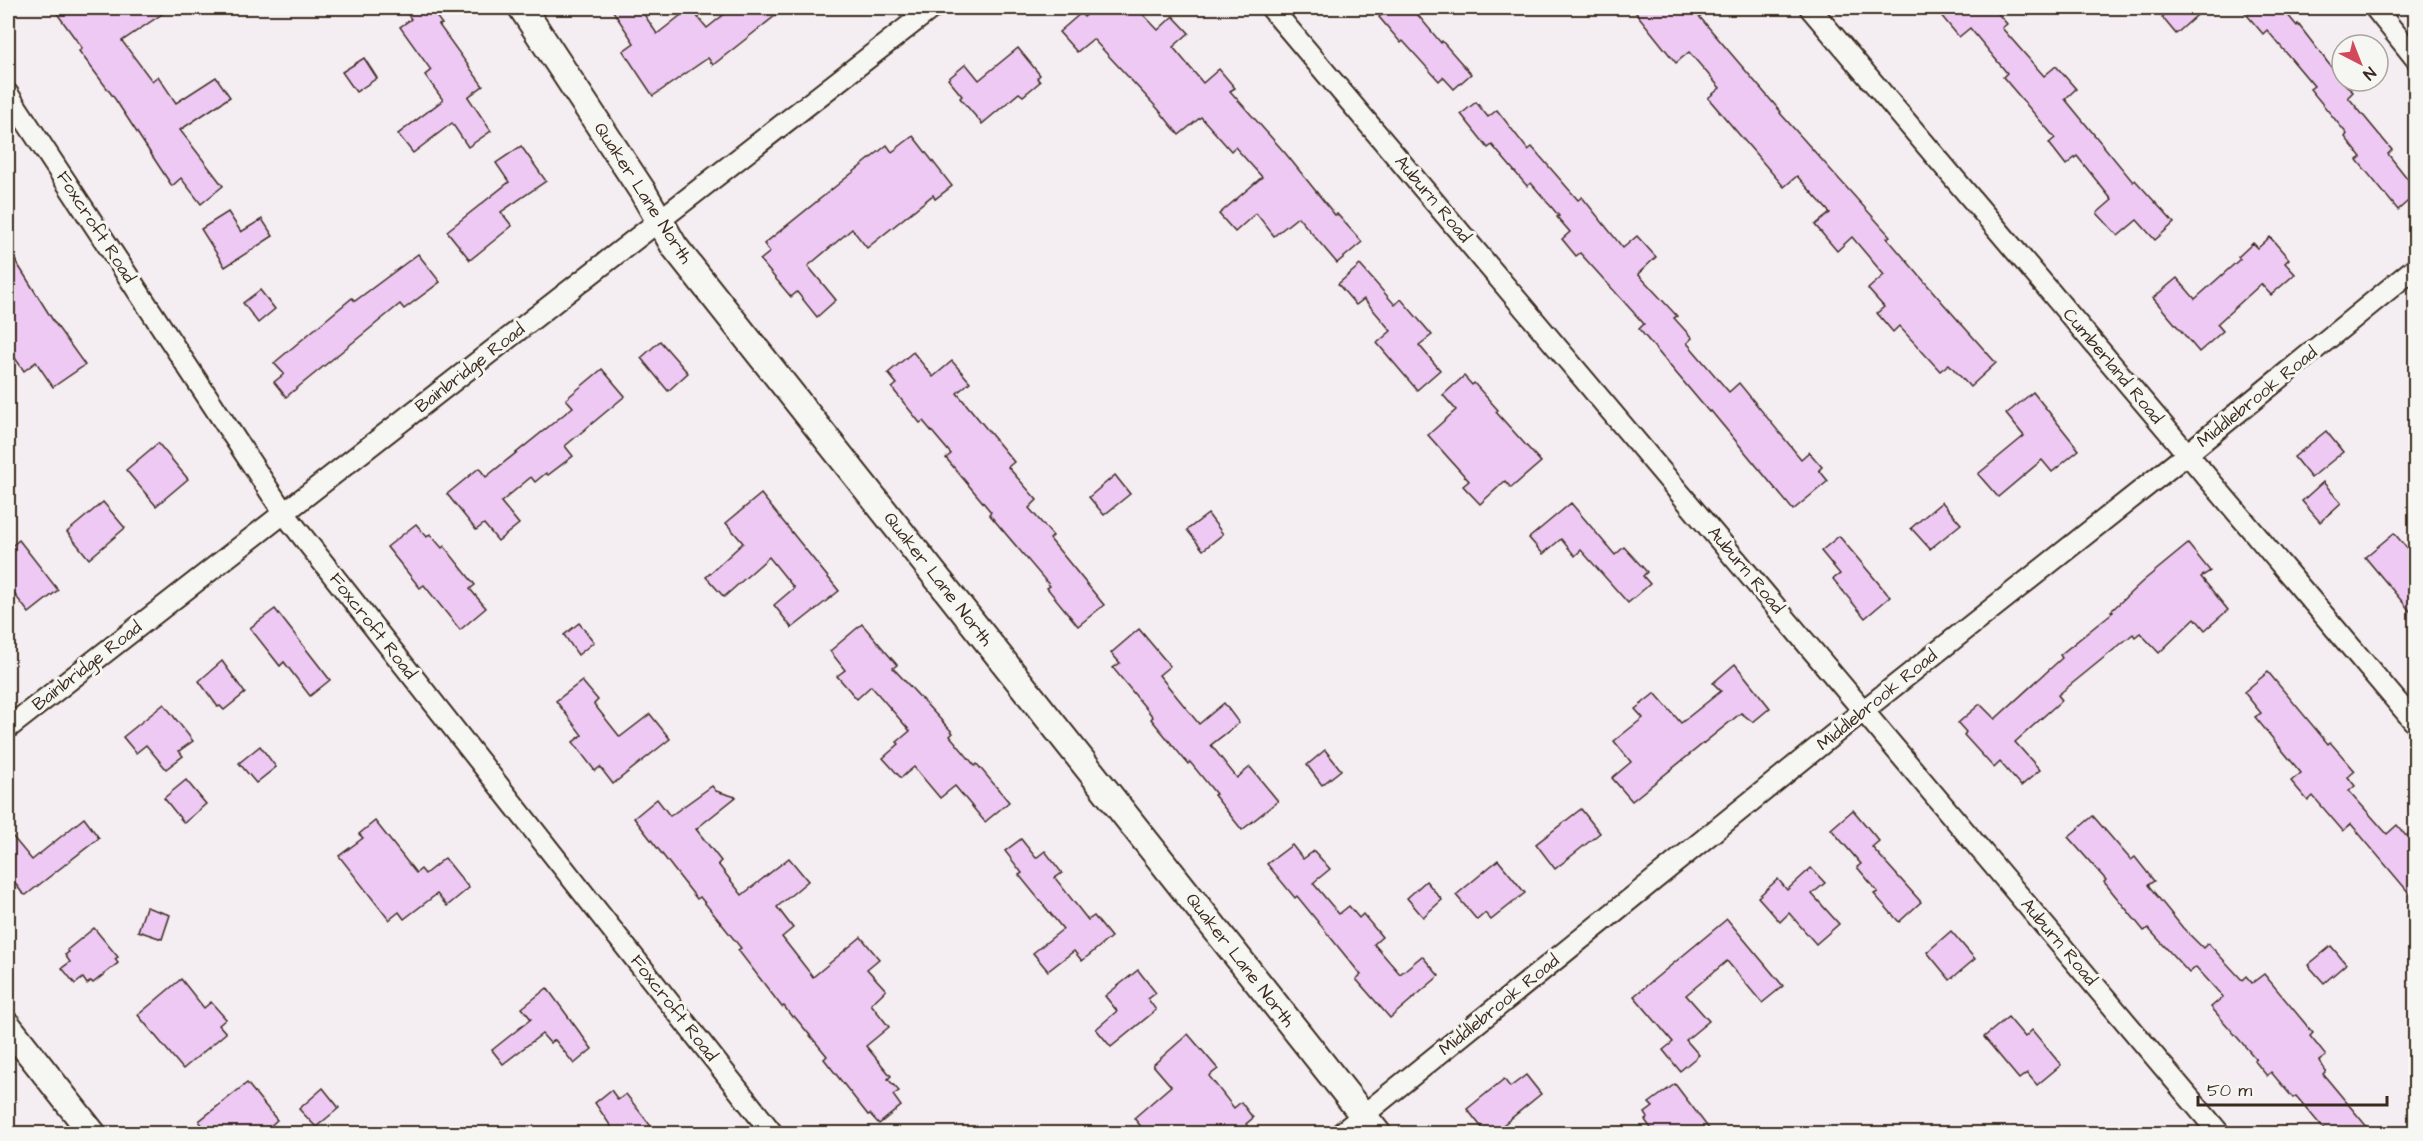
<svg xmlns="http://www.w3.org/2000/svg" width="2423" height="1141" font-family="'Architects Daughter',sans-serif">
<style>
.building{fill:#edc9f4;stroke:#3b2a1e;stroke-width:1.5}
.lines{fill:none;stroke-linecap:round;stroke-linejoin:round}
.minor-casing{stroke:#3b2a1e;stroke-width:24}
.tertiary-casing{stroke:#3b2a1e;stroke-width:30}
.minor{stroke:#f6f6f2;stroke-width:20}
.tertiary{stroke:#f6f6f2;stroke-width:26}
.labels{text-anchor:middle;dominant-baseline:central;stroke-width:6;stroke-linejoin:round;paint-order:stroke}
.street-label{font-size:18px;fill:#3b2a1e;stroke:#f6f6f2}
</style>
<rect width="100%" height="100%" fill="#f4edf2"/>
<filter id="ink" filterUnits="userSpaceOnUse"><feTurbulence type="fractalNoise" baseFrequency=".0167" numOctaves="2"/><feDisplacementMap in="SourceGraphic" scale="12" xChannelSelector="R" yChannelSelector="G"/><feConvolveMatrix kernelMatrix="1 2 1 2 8 2 1 2 1" color-interpolation-filters="sRGB"/></filter>
<g filter="url(#ink)">
<!-- building -->
<g class="building">
<polygon points="53,8 171,8 122,41 152,81 158,76 176,103 216,77 230,97 180,130 223,186 201,204 181,178 172,186 115,99 79,51 82,48"/>
<polygon points="403,8 430,8 442,24 439,25 483,86 468,97 491,131 468,147 452,123 413,153 398,134 443,100 425,75 431,70 400,27 411,19"/>
<polygon points="611,8 640,8 657,34 690,8 707,28 732,8 785,8 713,65 708,58 653,96 623,51 634,43"/>
<polygon points="1096,8 1137,8 1158,30 1173,16 1189,33 1173,47 1203,83 1219,69 1235,88 1230,91 1286,154 1335,215 1337,214 1362,242 1337,263 1298,217 1274,236 1256,213 1235,232 1219,214 1262,177 1235,147 1231,151 1201,117 1179,135 1158,109 1093,39 1077,52 1059,32 1081,13 1084,17"/>
<polygon points="1391,8 1412,8 1441,43 1442,41 1471,74 1454,89 1443,77 1439,81 1403,41 1401,43 1379,17"/>
<polygon points="1632,8 1692,8 1781,112 1780,113 1890,236 1887,238 1942,302 1996,363 1970,387 1949,364 1940,371 1899,326 1893,332 1877,313 1884,307 1868,289 1884,275 1852,237 1837,251 1815,225 1830,213 1797,176 1784,187 1708,98 1720,88 1689,52 1676,63"/>
<polygon points="1935,8 1996,8 1994,9 2007,24 2002,28 2044,76 2056,66 2076,89 2065,99 2133,182 2135,180 2174,223 2155,240 2137,220 2118,236 2097,213 2112,200 2077,156 2066,165 2049,143 2055,138 2003,77 2007,73 1970,28 1959,37"/>
<polygon points="2173,8 2205,8 2176,34 2162,17"/>
<polygon points="2241,8 2294,8 2287,14 2297,26 2298,24 2342,81 2353,92 2348,97 2392,150 2388,154 2415,188 2415,195 2398,210 2357,160 2361,157 2345,137 2347,134 2310,89 2314,86 2267,30 2263,34"/>
<polygon points="1018,48 1040,75 1037,78 1040,82 1023,96 1019,93 982,124 960,98 962,96 948,79 966,64 979,80"/>
<polygon points="364,58 377,78 356,92 342,72"/>
<polygon points="1476,102 1488,117 1497,110 1528,150 1532,147 1578,200 1582,197 1623,248 1637,236 1656,257 1638,274 1677,316 1674,318 1692,338 1687,343 1729,392 1739,383 1801,459 1809,452 1822,467 1819,470 1828,481 1793,510 1711,411 1709,412 1639,329 1644,324 1580,253 1576,256 1562,239 1570,232 1557,217 1559,216 1531,183 1527,186 1492,145 1488,148 1461,114"/>
<polygon points="913,136 952,186 935,199 933,195 867,248 852,229 808,266 836,300 817,317 797,292 791,297 760,260 770,252 764,244 887,145 892,152"/>
<polygon points="521,146 546,181 501,212 512,226 470,260 447,231 509,182 496,163"/>
<polygon points="228,212 241,232 262,219 273,236 225,267 201,229"/>
<polygon points="2270,237 2289,259 2285,263 2295,274 2271,295 2261,284 2217,324 2223,331 2199,352 2153,298 2177,278 2195,299 2240,259 2238,257 2253,243 2258,248"/>
<polygon points="8,249 54,322 85,365 53,387 36,362 24,371 8,348"/>
<polygon points="418,254 440,282 404,309 400,304 286,397 274,382 284,374 274,363 352,298 355,301"/>
<polygon points="1360,265 1395,305 1401,299 1432,335 1419,345 1440,370 1417,390 1377,343 1391,331 1364,299 1356,305 1338,284"/>
<polygon points="260,290 275,309 258,323 243,303"/>
<polygon points="660,341 688,373 668,391 641,358"/>
<polygon points="913,352 933,377 952,361 970,382 957,393 1014,462 1008,467 1037,500 1029,508 1053,536 1050,539 1104,605 1078,626 1047,588 1050,586 989,514 991,512 946,458 951,454 923,421 920,423 892,388 897,384 888,373"/>
<polygon points="602,369 625,396 565,446 573,456 548,475 546,473 535,482 531,477 501,502 519,524 498,541 484,524 476,530 447,494 479,468 486,477 573,407 566,399"/>
<polygon points="1464,376 1472,385 1474,383 1498,410 1496,412 1541,462 1511,488 1505,481 1480,504 1463,486 1469,481 1428,435 1456,410 1443,395"/>
<polygon points="2033,392 2079,450 2052,472 2042,460 1998,497 1978,474 2024,436 2006,414"/>
<polygon points="2326,431 2343,452 2311,478 2294,457"/>
<polygon points="158,443 188,479 156,506 126,470"/>
<polygon points="1115,475 1130,494 1104,515 1089,497"/>
<polygon points="2323,482 2341,503 2320,522 2302,501"/>
<polygon points="761,494 839,591 792,628 774,605 794,588 769,557 724,597 706,577 743,543 726,523"/>
<polygon points="103,502 125,528 89,559 67,532"/>
<polygon points="1942,502 1961,524 1930,549 1911,528"/>
<polygon points="1571,503 1615,555 1624,547 1647,572 1643,576 1650,584 1628,603 1581,550 1575,556 1561,539 1543,554 1529,538"/>
<polygon points="1208,514 1223,534 1203,550 1187,530"/>
<polygon points="416,524 427,537 430,534 442,548 444,546 475,585 470,589 486,608 460,630 424,585 420,588 387,547"/>
<polygon points="2394,533 2415,558 2415,617 2365,557"/>
<polygon points="1839,536 1890,597 1865,618 1833,579 1840,574 1821,551"/>
<polygon points="19,540 58,590 29,613 8,586 8,549"/>
<polygon points="2188,544 2210,571 2201,577 2228,610 2205,630 2195,618 2159,653 2140,633 2135,637 2133,634 2058,695 2062,700 2015,742 2040,770 2021,786 2000,762 1994,768 1964,735 1966,732 1958,723 1980,704 1995,719 2062,658 2060,655 2113,612 2111,611 2143,581"/>
<polygon points="275,609 330,680 310,696 284,662 280,666 250,628"/>
<polygon points="579,623 594,642 578,655 564,635"/>
<polygon points="862,624 897,665 893,668 953,733 950,736 975,766 977,764 1009,802 985,822 955,786 940,798 914,767 901,778 883,758 899,744 897,742 910,731 871,686 857,699 837,676 845,670 830,651"/>
<polygon points="1139,629 1170,666 1159,675 1199,724 1224,703 1239,723 1211,745 1237,778 1250,767 1278,801 1242,830 1214,795 1216,794 1190,762 1188,764 1151,719 1153,717 1113,668 1120,663 1111,653"/>
<polygon points="222,661 245,693 224,710 220,706 218,707 199,681"/>
<polygon points="1735,664 1770,708 1753,722 1741,713 1632,801 1612,778 1631,762 1614,741 1643,718 1635,709 1655,693 1681,723 1721,691 1713,683"/>
<polygon points="2268,672 2328,744 2330,742 2355,771 2348,777 2355,786 2349,791 2387,834 2397,825 2406,836 2415,828 2415,900 2351,824 2343,831 2313,796 2308,801 2291,781 2301,773 2255,717 2261,713 2244,692"/>
<polygon points="582,681 598,700 594,704 620,737 650,714 670,739 613,784 600,767 595,771 573,742 582,735 556,701"/>
<polygon points="164,704 193,741 179,751 183,756 166,769 146,745 136,753 123,737"/>
<polygon points="260,746 276,767 256,783 239,763"/>
<polygon points="1325,750 1341,770 1322,785 1307,765"/>
<polygon points="186,780 206,804 184,823 164,798"/>
<polygon points="712,786 716,791 736,797 696,829 721,861 718,864 742,895 789,858 808,881 777,907 793,928 782,937 813,977 861,937 879,959 867,969 886,990 871,1004 889,1027 866,1046 891,1076 888,1079 899,1091 893,1095 901,1106 879,1124 870,1114 868,1115 824,1059 827,1056 794,1016 792,1017 784,1006 782,1007 738,950 741,948 700,897 697,899 634,818 657,799 670,816"/>
<polygon points="1581,809 1600,833 1555,869 1536,844"/>
<polygon points="1853,810 1879,841 1872,847 1921,902 1899,922 1874,894 1878,892 1857,867 1861,864 1831,829"/>
<polygon points="2093,816 2131,860 2135,857 2154,881 2148,885 2183,928 2203,948 2208,943 2242,980 2246,976 2252,983 2264,974 2313,1033 2310,1036 2326,1056 2319,1061 2326,1071 2323,1074 2373,1134 2328,1134 2296,1096 2293,1098 2271,1072 2267,1076 2254,1060 2256,1059 2211,1007 2223,997 2196,967 2189,973 2148,928 2144,931 2104,882 2106,880 2068,837"/>
<polygon points="84,818 99,838 26,895 23,894 8,874 8,831 32,860"/>
<polygon points="375,821 416,873 421,869 425,874 445,858 469,888 447,906 437,894 404,919 399,912 389,920 339,856 363,838 359,834"/>
<polygon points="1021,839 1036,858 1045,851 1062,873 1055,878 1088,920 1094,916 1111,937 1082,961 1074,951 1048,971 1033,953 1063,929 1019,875 1022,873 1005,851"/>
<polygon points="1292,845 1303,859 1314,851 1330,869 1313,883 1339,914 1349,906 1359,918 1363,914 1382,937 1374,944 1400,974 1422,956 1439,976 1390,1018 1356,979 1361,975 1297,896 1295,898 1267,864"/>
<polygon points="1498,860 1525,893 1491,920 1485,913 1477,920 1456,895"/>
<polygon points="1811,868 1825,883 1812,894 1839,924 1816,944 1789,913 1780,922 1758,897 1778,879 1787,890"/>
<polygon points="1426,881 1442,900 1423,917 1407,898"/>
<polygon points="146,907 170,915 162,939 138,931"/>
<polygon points="1727,919 1783,986 1762,1003 1727,961 1686,995 1709,1021 1686,1040 1699,1055 1680,1071 1663,1050 1673,1042 1634,996"/>
<polygon points="94,928 118,957 115,959 118,963 93,983 91,981 87,984 83,978 75,984 62,968 70,962 65,955 69,952 67,950"/>
<polygon points="1951,931 1975,959 1950,980 1927,952"/>
<polygon points="2331,946 2346,964 2324,983 2308,965"/>
<polygon points="1138,970 1156,993 1148,999 1156,1010 1111,1047 1096,1029 1117,1011 1105,996"/>
<polygon points="181,979 204,1008 211,1002 226,1019 219,1025 226,1033 183,1069 138,1015"/>
<polygon points="547,988 592,1049 574,1064 555,1040 550,1043 542,1034 503,1064 492,1050 531,1019 522,1008"/>
<polygon points="2008,1017 2025,1037 2032,1030 2061,1065 2037,1085 2027,1073 2019,1079 1984,1037"/>
<polygon points="1188,1034 1218,1069 1209,1076 1234,1108 1241,1102 1253,1118 1246,1124 1253,1134 1147,1134 1134,1118 1171,1086 1153,1065"/>
<polygon points="1526,1075 1541,1094 1492,1134 1487,1134 1467,1109 1504,1079 1510,1087"/>
<polygon points="247,1083 277,1120 262,1134 209,1134 199,1121"/>
<polygon points="1675,1084 1713,1134 1655,1134 1645,1120 1648,1118 1645,1113 1653,1107 1649,1103"/>
<polygon points="323,1088 339,1108 316,1127 299,1109"/>
<polygon points="611,1090 618,1100 626,1094 657,1134 616,1134 595,1103"/>
</g>
<g class="lines">
<defs>
<g id="minor">
<polyline points="1271,8 2220,1134"/>
<polyline points="1810,8 2416,724"/>
<polyline points="2375,8 2416,59"/>
<polyline points="8,94 284,513 773,1134"/>
<polyline points="8,728 932,8"/>
<polyline points="1340,1134 1844,726 2187,454 2416,267"/>
</g>
<g id="tertiary">
<polyline points="522,8 643,192 674,246 1378,1134"/>
<polyline points="8,1026 93,1134"/>
</g>
</defs>
<!-- minor casing -->
<use href="#minor" class="minor-casing"/>
<!-- tertiary casing -->
<use href="#tertiary" class="tertiary-casing"/>
<!-- minor -->
<use href="#minor" class="minor"/>
<!-- tertiary -->
<use href="#tertiary" class="tertiary"/>
</g>
</g>
<g class="labels">
<!-- street labels -->
<g class="street-label">
<text transform="translate(643 193) rotate(57)">Quaker Lane North</text>
<text transform="translate(1433 199) rotate(50)">Auburn Road</text>
<text transform="translate(96 227) rotate(57)">Foxcroft Road</text>
<text transform="translate(2113 366) rotate(50)">Cumberland Road</text>
<text transform="translate(470 368) rotate(-38)">Bainbridge Road</text>
<text transform="translate(2257 397) rotate(-39)">Middlebrook Road</text>
<text transform="translate(1746 570) rotate(50)">Auburn Road</text>
<text transform="translate(938 579) rotate(52)">Quaker Lane North</text>
<text transform="translate(373 626) rotate(52)">Foxcroft Road</text>
<text transform="translate(87 666) rotate(-38)">Bainbridge Road</text>
<text transform="translate(1877 700) rotate(-39)">Middlebrook Road</text>
<text transform="translate(2059 942) rotate(50)">Auburn Road</text>
<text transform="translate(1240 960) rotate(52)">Quaker Lane North</text>
<text transform="translate(1499 1005) rotate(-39)">Middlebrook Road</text>
<text transform="translate(674 1008) rotate(52)">Foxcroft Road</text>
</g>
</g>
<!-- margin -->
<rect width="2423" height="1141" fill="none" stroke="#f6f6f2" stroke-width="30"/>
<rect x="15" y="15" width="2393" height="1111" fill="none" stroke="#3b2a1e" stroke-width="2" filter="url(#ink)"/>
<!-- north arrow -->
<g transform="translate(2360 63) rotate(138)"><circle r="28" fill="#f6f6f2" stroke="#aba49d" stroke-width="1.5"/>
<path d="M0-4.5L10 22L0 15L-10 22Z" fill="#d1495b"/>
<text y="-9" font-size="16" font-weight="bold" text-anchor="middle" fill="#3b2a1e">N</text>
</g>
<!-- scale -->
<path d="M2198 1096v9h189v-9" fill="none" stroke="#3b2a1e" stroke-width="3"/>
<text x="2207" y="1096" font-size="18" fill="#3b2a1e" stroke="#f6f6f2" stroke-width="4.5" paint-order="stroke">50 m</text>
</svg>
